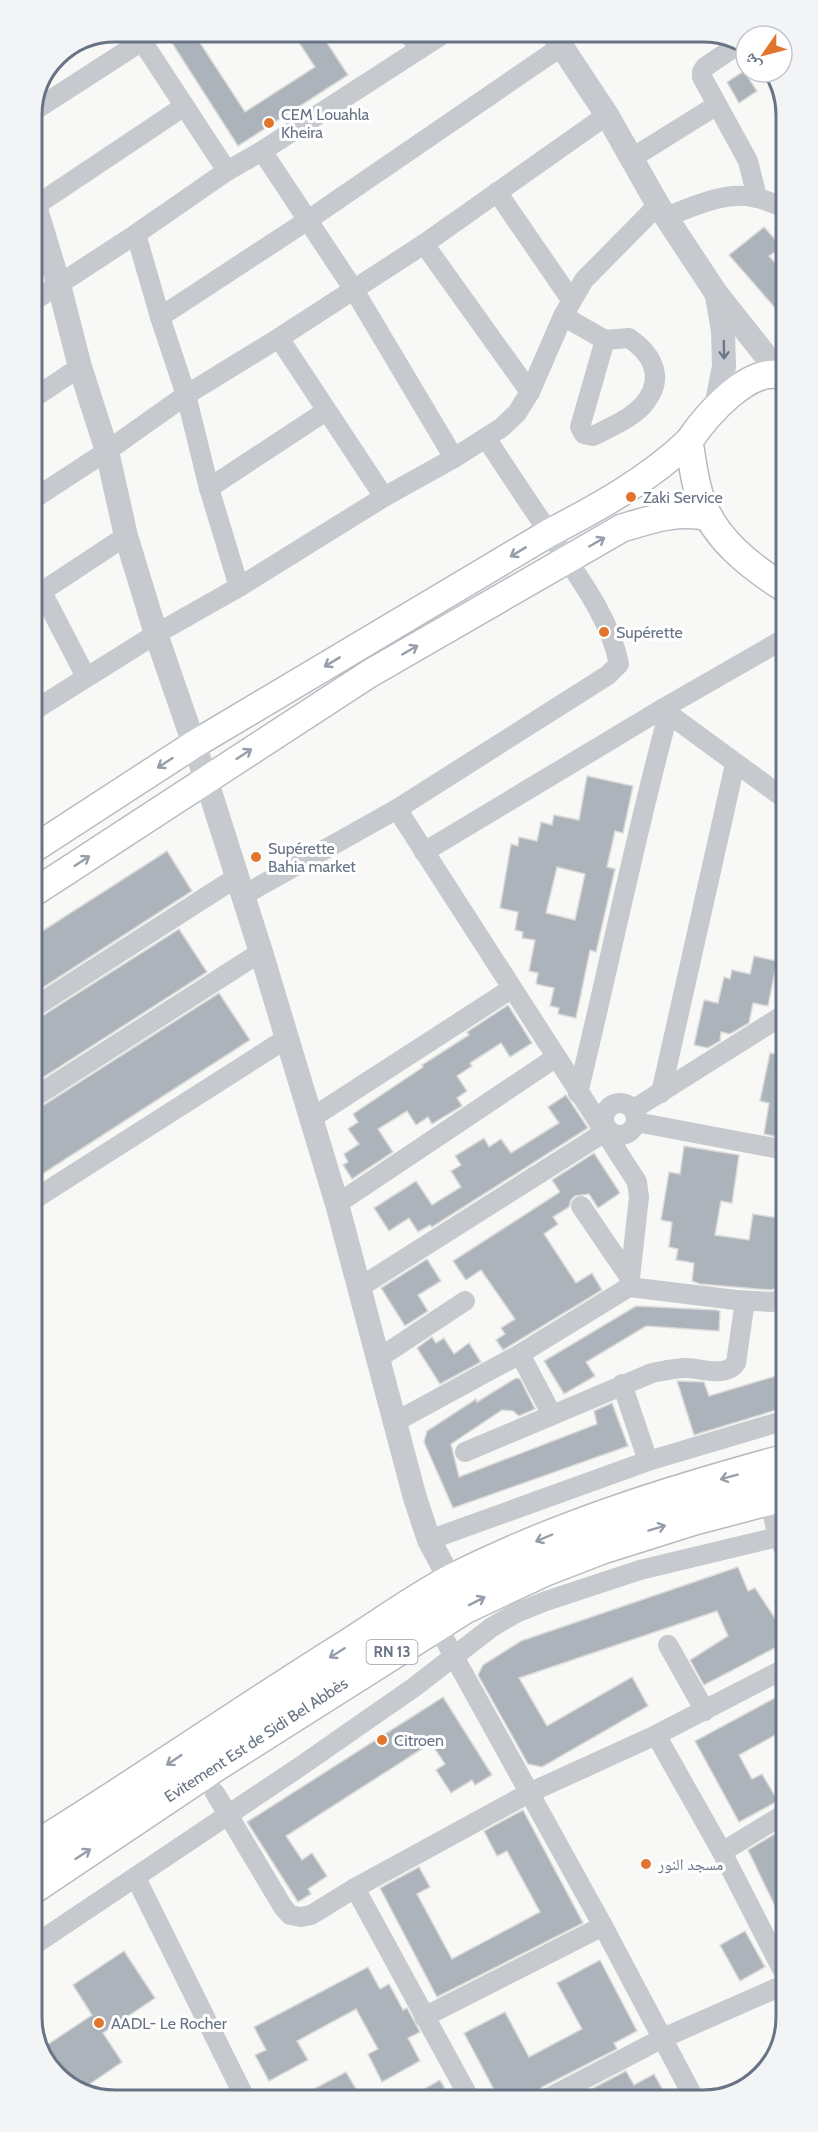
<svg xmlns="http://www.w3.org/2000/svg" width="818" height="2132" font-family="Cabin,'Noto Naskh Arabic',sans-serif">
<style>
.building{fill:#adb3ba;stroke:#dadad8;stroke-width:1.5;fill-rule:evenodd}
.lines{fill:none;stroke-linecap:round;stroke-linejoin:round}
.secondary-casing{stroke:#b8bcc2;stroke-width:30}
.trunk-casing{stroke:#b9bbbf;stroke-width:36}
.minor{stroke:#c6c9cd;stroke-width:20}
.tertiary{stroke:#c6c9cd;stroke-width:24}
.secondary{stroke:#fff;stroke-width:27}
.trunk{stroke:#fff;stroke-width:33}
.oneway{stroke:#6d788a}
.oneway2{stroke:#959eaa}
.poi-dot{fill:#e1752d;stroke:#fff;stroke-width:2}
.labels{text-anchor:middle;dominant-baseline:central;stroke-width:6;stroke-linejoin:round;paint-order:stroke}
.shield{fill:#fff;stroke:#959eaa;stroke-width:1.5}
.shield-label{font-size:15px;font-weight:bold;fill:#687486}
.poi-label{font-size:16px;fill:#687486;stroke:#fff;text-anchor:start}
.street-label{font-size:16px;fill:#687486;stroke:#fff}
.rim{fill:none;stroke:#687486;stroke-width:3}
</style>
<rect width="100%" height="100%" fill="#f8f8f6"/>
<!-- building -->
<g class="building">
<polygon points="165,32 193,32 245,112 315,67 292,32 320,32 348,75 238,146"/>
<polygon points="744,71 757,91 739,103 727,82"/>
<polygon points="764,227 782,247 769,256 784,272 784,318 729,255"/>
<path d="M587,776L633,786L623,833L615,831L607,867L615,869L596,952L590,950L576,1018L558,1014L559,1008L550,1006L554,988L536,984L538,973L529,971L535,940L522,938L523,932L515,930L518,912L500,908L511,844L518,846L519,837L537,841L541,822L552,825L554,815L579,820ZM557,867L585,874L575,920L546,913Z"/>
<polygon points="167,851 192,891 33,994 33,937"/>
<polygon points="179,929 207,972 33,1084 33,1020 39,1018"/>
<polygon points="754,956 777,961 768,1006 753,1003 749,1023 730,1034 721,1032 720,1041 708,1048 694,1045 704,1000 718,1003 724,977 730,979 732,970 750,974"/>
<polygon points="219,993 250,1040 33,1180 33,1110 39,1108"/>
<polygon points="508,1005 532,1043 510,1057 501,1043 470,1063 472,1066 457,1076 467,1091 457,1098 462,1106 432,1124 428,1117 416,1125 407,1111 378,1129 393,1152 352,1179 343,1165 348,1162 344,1154 359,1144 348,1129 358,1122 353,1114 423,1067 422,1065 469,1035 467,1032"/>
<polygon points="770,1053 785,1056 783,1138 764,1134 769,1103 760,1101"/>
<polygon points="566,1095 588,1128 432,1227 430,1225 418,1232 409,1218 389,1231 374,1208 416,1181 432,1205 461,1187 451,1171 461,1165 455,1156 484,1138 489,1147 501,1139 511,1153 559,1123 548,1107"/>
<polygon points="684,1146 739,1155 732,1203 721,1201 715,1235 749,1240 753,1214 785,1219 785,1287 770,1290 700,1284 692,1281 694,1263 676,1260 678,1249 669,1247 672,1222 661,1220 669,1172 680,1174"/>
<polygon points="594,1153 620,1193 598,1208 589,1194 575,1196 571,1200 569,1207 553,1217 558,1224 544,1234 576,1283 592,1273 602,1290 503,1350 496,1340 505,1334 501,1328 515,1319 481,1270 466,1280 453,1261 560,1192 552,1180"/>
<polygon points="427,1259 441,1281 418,1295 428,1311 405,1326 381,1288"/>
<polygon points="636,1306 715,1310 720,1311 719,1331 646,1326 586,1362 595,1376 564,1394 544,1361"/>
<polygon points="432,1337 436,1343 444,1338 454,1354 469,1343 481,1362 440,1384 417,1348"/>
<polygon points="786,1373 786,1407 694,1435 677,1381 704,1382 709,1396"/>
<polygon points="516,1378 520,1379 535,1409 519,1416 513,1411 502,1410 451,1444 459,1477 597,1424 594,1411 612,1403 628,1446 453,1508 424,1442 427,1431 476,1399 477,1402"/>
<polygon points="738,1567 748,1591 755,1588 786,1635 786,1642 704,1685 690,1660 728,1636 717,1611 519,1678 547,1726 632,1677 648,1706 542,1767 528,1764 478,1675 483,1665 521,1641"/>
<polygon points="786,1692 786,1729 739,1755 752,1779 762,1774 778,1801 739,1822 695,1741"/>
<polygon points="443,1697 492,1775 475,1785 472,1780 451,1793 436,1770 445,1764 431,1743 286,1836 302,1860 312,1853 327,1876 308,1889 311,1894 298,1902 247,1822"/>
<polygon points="523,1810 583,1923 437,1997 380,1888 419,1867 430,1887 417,1894 452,1959 540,1912 507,1851 497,1856 484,1831"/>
<polygon points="786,1827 786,1929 748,1850"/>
<polygon points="745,1931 765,1967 740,1981 720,1945"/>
<polygon points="124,1951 155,1998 103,2033 122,2062 81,2090 64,2083 41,2049 92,2015 73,1985"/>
<polygon points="600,1960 637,2031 614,2043 617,2049 542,2087 538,2092 536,2098 525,2098 523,2094 513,2098 499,2099 464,2033 505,2012 529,2057 582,2029 557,1983"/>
<polygon points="368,1967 380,1989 389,1984 403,2010 407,2008 420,2032 408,2038 420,2061 382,2082 368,2054 378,2049 356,2009 297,2041 308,2060 269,2081 255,2055 266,2050 254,2027"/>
<polygon points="626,2071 634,2085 654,2074 667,2098 574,2098"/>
<polygon points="346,2072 362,2099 295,2099"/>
<polygon points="440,2080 451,2099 406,2099"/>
</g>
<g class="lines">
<defs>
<g id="secondary">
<path d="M784,376C750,364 706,416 689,441C692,460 694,479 700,497C713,538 750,566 784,588"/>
<path d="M33,849L193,745L549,533C599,507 648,480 689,441"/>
<path d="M33,893L369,674L622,528C652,519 678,510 709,517"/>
</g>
<g id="trunk">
<path d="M34,1849C141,1783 244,1711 350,1645C383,1624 419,1598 454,1580C559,1527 672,1492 786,1461"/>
<polyline points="34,1886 216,1764 464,1607 545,1569 602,1547 694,1518 786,1494"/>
</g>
</defs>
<!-- secondary casing -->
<use href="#secondary" class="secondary-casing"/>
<!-- trunk casing -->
<use href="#trunk" class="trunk-casing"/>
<!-- minor -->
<g class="minor">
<polyline points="136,32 227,171"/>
<polyline points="407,32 420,49"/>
<polyline points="739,44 705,67 702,72 702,77 748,161 757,197"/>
<polyline points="32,112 142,41"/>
<polyline points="262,151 354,290 454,458"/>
<polyline points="632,158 717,105"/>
<polyline points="497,192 572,301"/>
<polyline points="35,206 183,107"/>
<path d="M666,217C694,206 727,190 757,198C766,200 775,204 784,208"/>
<polyline points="136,234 160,317 186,395 209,488 239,587"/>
<polyline points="424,244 530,392"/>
<polyline points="32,302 136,234 227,171 262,151 446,32"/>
<path d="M563,316L605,340L629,338C650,352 665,375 647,400C636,417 610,427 593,436L584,434L580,427L605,340"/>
<polyline points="160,317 308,220 562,46"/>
<polyline points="279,338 384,497"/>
<polyline points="32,399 80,367"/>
<polyline points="209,488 326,411"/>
<polyline points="32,500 107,451 186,395 279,338 424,244 607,115"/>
<polyline points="42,592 86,677"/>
<polyline points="32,598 126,536"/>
<polyline points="662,709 785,799"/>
<polyline points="33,711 156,634 239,587 384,497 454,458 501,428 517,413 530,392 563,316 584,280 658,205"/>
<polyline points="397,809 637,1182 639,1197 629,1287"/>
<polyline points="424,852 662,709 784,639"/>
<path d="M242,896L397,809L608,675L619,664C610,617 576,574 550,534C528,502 507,470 486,438"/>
<polyline points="33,1008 237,877"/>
<path d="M578,1093C609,967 634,840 668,715"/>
<polyline points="661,1093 735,764"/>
<polyline points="33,1098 261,952"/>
<circle cx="620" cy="1119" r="16"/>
<polyline points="634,1109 785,1014"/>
<polyline points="310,1119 511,989"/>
<polyline points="636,1122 785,1150"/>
<polyline points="33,1200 287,1038"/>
<polyline points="337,1204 555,1058"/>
<polyline points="581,1206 630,1278"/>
<polyline points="360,1287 608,1130"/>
<polyline points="520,1354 552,1415"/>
<polyline points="379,1358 465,1301"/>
<polyline points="622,1384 648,1461"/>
<polyline points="395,1422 520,1354 629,1287 736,1300 771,1302 785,1299"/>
<path d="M465,1452L652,1373C663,1371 675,1368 686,1368C701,1368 726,1378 736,1363L745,1301"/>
<polyline points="769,1499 778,1537 786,1552"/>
<polyline points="429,1540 648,1461 786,1420"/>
<polyline points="436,1624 603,1926 694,2098"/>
<polyline points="668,1645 705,1711"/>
<polyline points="656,1735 722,1852 786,1977"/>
<polyline points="215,1793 283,1907 290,1915 301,1917 311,1915 355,1888 529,1793 656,1735 786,1668"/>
<polyline points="722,1852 786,1813"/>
<polyline points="136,1878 246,2100"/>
<polyline points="355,1888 470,2099"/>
<polyline points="34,1945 298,1768 413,1688 492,1627 516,1613 546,1601 640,1570 786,1535"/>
<polyline points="424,2017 603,1926"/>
<polyline points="548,2098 663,2038 786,1984"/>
</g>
<!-- tertiary -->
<g class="tertiary">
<polyline points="552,32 607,115 658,205 716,293 781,375"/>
<polyline points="32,196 59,285 80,367 107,451 126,536 156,634 206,779 261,952 337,1204 415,1498 429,1540 451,1581"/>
<polyline points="716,407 724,366 723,331 717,296"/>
</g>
<!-- secondary -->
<use href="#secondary" class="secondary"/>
<!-- trunk -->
<use href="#trunk" class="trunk"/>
</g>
<!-- one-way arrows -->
<defs><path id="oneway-shaft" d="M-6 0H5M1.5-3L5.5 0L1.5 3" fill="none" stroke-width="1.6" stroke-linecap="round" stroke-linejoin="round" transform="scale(1.5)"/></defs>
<use class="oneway" href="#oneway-shaft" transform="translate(724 350) rotate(89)"/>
<g class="oneway2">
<use href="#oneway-shaft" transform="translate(597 542) rotate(-30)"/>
<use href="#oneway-shaft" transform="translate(518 552) rotate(149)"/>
<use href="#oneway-shaft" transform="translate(410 650) rotate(-30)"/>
<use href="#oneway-shaft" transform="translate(332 662) rotate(149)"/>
<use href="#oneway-shaft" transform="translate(244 754) rotate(-33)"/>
<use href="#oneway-shaft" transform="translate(165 763) rotate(147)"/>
<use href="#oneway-shaft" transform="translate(82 861) rotate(-33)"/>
<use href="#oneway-shaft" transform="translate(729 1477) rotate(165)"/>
<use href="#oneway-shaft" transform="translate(657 1528) rotate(-17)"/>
<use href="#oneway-shaft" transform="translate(544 1538) rotate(157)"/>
<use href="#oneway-shaft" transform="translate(477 1601) rotate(-27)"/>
<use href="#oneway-shaft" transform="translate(337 1653) rotate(148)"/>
<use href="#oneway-shaft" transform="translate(174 1760) rotate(146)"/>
<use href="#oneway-shaft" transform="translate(83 1854) rotate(-33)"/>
</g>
<!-- markers -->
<g class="poi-dot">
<circle cx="269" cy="123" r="6"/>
<circle cx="631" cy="497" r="6"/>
<circle cx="604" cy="632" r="6"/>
<circle cx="256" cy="857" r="6"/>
<circle cx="382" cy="1740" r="6"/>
<circle cx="646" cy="1864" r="6"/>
<circle cx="99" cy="2023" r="6"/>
</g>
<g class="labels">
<!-- shield labels -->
<rect class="shield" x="366.5" y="1640" width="51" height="24" rx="4.5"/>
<g class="shield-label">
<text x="392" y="1652">RN 13</text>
</g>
<!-- poi labels -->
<g class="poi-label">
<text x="281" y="114">CEM Louahla<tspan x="281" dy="18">Kheira</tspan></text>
<text x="643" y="497">Zaki Service</text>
<text x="616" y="632">Supérette</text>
<text x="268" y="848">Supérette<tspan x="268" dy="18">Bahia market</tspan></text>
<text x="394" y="1740">Citroen</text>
<text x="658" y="1864">مسجد النور</text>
<text x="111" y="2023">AADL- Le Rocher</text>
</g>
<!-- street labels -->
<g class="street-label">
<text transform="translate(256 1740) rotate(-33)">Evitement Est de Sidi Bel Abbès</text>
</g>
</g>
<!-- crop -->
<path d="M0 0H818V2132H0ZM115 42H703A73 73 0 0 1 776 115V2017A73 73 0 0 1 703 2090H115A73 73 0 0 1 42 2017V115A73 73 0 0 1 115 42Z" fill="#f3f4f5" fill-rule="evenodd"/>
<path class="rim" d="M115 42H703A73 73 0 0 1 776 115V2017A73 73 0 0 1 703 2090H115A73 73 0 0 1 42 2017V115A73 73 0 0 1 115 42Z"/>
<!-- north arrow -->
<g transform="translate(764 54) rotate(235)"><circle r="28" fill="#ffffff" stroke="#c3c7cf" stroke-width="1.5"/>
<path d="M0-4.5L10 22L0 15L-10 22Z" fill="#e1752d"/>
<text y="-9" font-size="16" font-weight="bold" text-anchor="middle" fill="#687486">ش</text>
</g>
</svg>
